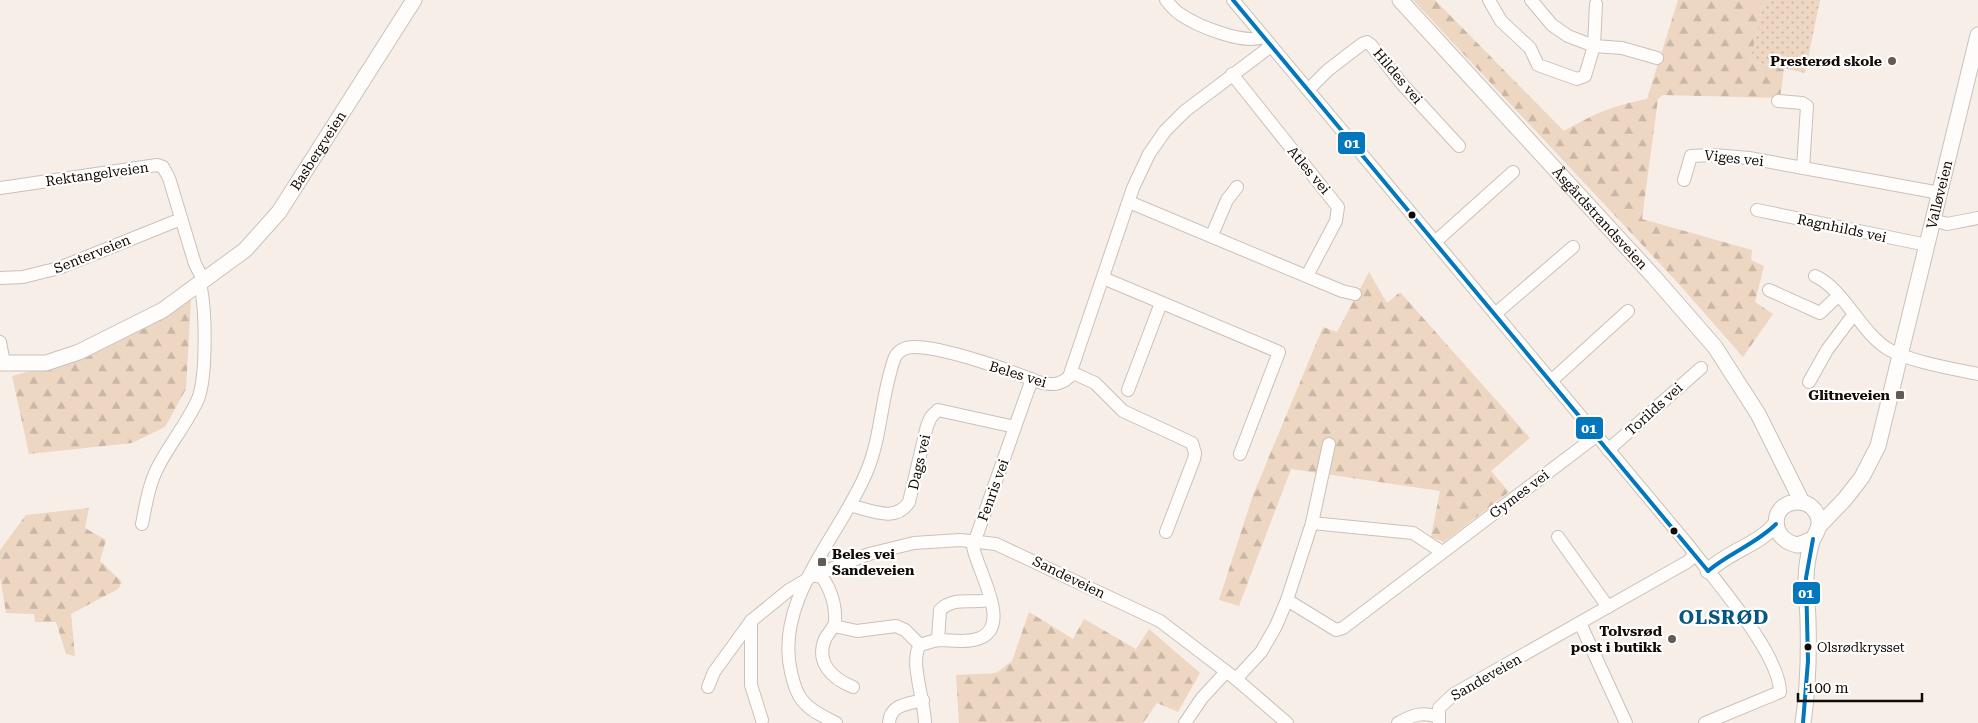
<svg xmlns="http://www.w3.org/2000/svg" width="1978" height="723" font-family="'Roboto Serif',serif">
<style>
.grass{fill:url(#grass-dots)}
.forest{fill:url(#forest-firs)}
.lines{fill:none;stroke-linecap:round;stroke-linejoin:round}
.minor-casing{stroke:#c9c1ba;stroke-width:14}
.major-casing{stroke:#c9c1ba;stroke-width:17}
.minor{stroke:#fefdfb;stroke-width:12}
.major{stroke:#fefdfb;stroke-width:15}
.bus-1-casing{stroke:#fff;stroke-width:8}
.bus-1{stroke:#0277bd;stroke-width:4}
.poi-dot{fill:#625a53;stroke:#fff;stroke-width:2}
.bus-dot{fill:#120a04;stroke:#fff;stroke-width:2}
.labels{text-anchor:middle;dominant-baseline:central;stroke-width:4.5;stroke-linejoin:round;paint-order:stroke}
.bus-label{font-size:13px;fill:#120a04;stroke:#fff;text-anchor:start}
.poi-label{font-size:14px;font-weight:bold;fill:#120a04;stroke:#fff;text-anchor:end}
.street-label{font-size:14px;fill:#120a04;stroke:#fff}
.district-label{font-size:19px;font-weight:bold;letter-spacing:1px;fill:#065683;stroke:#fff}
.line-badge{stroke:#fff;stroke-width:2}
.badge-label{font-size:14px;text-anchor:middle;font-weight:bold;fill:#fff}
</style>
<defs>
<pattern id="grass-dots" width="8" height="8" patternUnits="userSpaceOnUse" patternTransform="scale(1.25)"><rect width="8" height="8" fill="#edd6c2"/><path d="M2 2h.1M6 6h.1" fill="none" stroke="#cab6a5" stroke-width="1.8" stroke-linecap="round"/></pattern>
<pattern id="forest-firs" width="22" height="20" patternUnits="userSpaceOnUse" patternTransform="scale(1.25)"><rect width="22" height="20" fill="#edd6c2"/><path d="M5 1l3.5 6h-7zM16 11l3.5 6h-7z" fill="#cab6a5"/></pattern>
</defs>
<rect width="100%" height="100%" fill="#f7efe7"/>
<!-- grass -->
<polygon class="grass" points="1764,0 1820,0 1805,73 1750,61"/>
<!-- forest -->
<g class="forest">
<path d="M1413,0H1435L1564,131C1596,113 1611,106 1647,99L1678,0H1764L1750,61L1784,69L1780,98L1663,95L1658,99L1642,219L1752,250L1751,260L1764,266L1755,302L1773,314L1743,357L1677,282Z"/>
<polygon points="1369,272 1387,303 1400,292 1530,438 1491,471 1509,492 1444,542 1431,537 1440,491 1291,469 1239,606 1219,600 1253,495 1323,327 1337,332"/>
<polygon points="191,300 186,389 165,427 132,443 29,454 12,376 93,354"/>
<polygon points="89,508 85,528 106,540 100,561 122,582 118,589 71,614 75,656 66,654 56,622 35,622 34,614 6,613 0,577 0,550 26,515"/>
<polygon points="1029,612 1073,639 1084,619 1136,649 1149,629 1200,673 1178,712 1157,703 1143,723 959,723 956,675 996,673 1012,661"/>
</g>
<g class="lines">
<defs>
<g id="minor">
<path d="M1166,0C1170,5 1175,11 1180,14C1197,26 1244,45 1263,37"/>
<path d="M1233,0L1689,546C1713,578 1780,654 1780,692L1705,723"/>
<polyline points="1489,0 1501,21 1530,48 1538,65 1577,79 1585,76 1594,46 1596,4"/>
<polyline points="1531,0 1552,25 1568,36 1594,46 1622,48 1657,58"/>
<polyline points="1232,74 1338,207 1336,221 1308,274"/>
<polyline points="1308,90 1328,70 1362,44 1367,42 1371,45 1402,84 1459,146"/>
<polyline points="1778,101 1802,103 1807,106 1803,168"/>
<polyline points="1684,180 1691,156 1714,155 1749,158 1940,193"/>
<polyline points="0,188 157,165 163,167 169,178 195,264 204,281"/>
<polyline points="1129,202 1342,291 1355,294"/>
<polyline points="1757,210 1927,245"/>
<polyline points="1933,220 1947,224 1978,218"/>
<polyline points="1212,235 1227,200 1237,187"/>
<polyline points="1435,242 1513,172"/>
<path d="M1815,276C1843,288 1861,333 1888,349C1908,361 1954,369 1978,374"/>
<polyline points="0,278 23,277 59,268 181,219"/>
<polyline points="1103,278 1279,352 1240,454"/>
<polyline points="1769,290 1820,313 1838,296"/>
<polyline points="1495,314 1573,247"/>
<polyline points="0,342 4,363"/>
<polyline points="1071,372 1095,383 1123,411 1192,443 1195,453 1194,459 1166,532"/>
<polyline points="1551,381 1628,311"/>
<polyline points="1809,382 1827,350 1854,314"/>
<polyline points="1128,390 1161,303"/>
<polyline points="1329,444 1312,523 1287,600 1336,630 1343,628 1596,436"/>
<polyline points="1608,450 1701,368"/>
<path d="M852,506C871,510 896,523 909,502L927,426L931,417L938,410L1015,427"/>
<polyline points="1312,523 1413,533 1442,552"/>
<path d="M142,524C146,504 149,483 159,465C171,442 188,422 198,399C207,376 206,308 200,284"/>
<polyline points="1558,537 1608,607"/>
<polyline points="818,574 869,554 914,543 960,540 996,544 1160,621 1236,679 1287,723"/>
<path d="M811,575L822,577C831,590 836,605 835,622C834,628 828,633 825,639C815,663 833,679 853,687"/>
<polyline points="1580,623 1626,723"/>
<polyline points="834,626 857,631 896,626 905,630 920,645"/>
<path d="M938,640L940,610C955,596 971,604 990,600"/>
<polyline points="1236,679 1261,652 1276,626 1287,600"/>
<polyline points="708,687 714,672 751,621"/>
<polyline points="762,720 751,685 751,621 789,590 808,579"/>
<path d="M836,723C825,717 810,711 802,700C796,693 793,681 791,672C774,599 841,535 867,471C882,435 881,394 895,357C899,350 906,347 914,347C944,347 1009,370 1038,382C1051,385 1059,386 1069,377L1133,188L1149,154L1165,131L1185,111L1271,46"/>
<path d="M889,723C890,704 908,704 923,700"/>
<path d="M925,723C925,702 909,661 920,645C926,643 933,641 939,640C951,640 965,643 977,639C1015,628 976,569 973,546L1032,379"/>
<polyline points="1185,723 1202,698 1225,673"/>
<path d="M1398,723C1413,715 1422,711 1438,717"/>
<polyline points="1439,723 1439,708 1454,694 1687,562 1695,555"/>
</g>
<g id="major">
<path id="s1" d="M1400,0L1654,277L1715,347L1758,414L1802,502"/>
<path id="s2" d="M0,363H46L79,352L163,310L245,250L279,212L414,0"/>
<path id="s3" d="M1819,526L1845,499L1862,477L1878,446L1978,35"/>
<path d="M1708,571C1728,551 1757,546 1776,524"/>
<path d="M1803,723C1808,689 1809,655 1808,621C1808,607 1805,593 1806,579C1806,567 1809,552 1812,541C1815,534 1820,529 1819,520C1817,510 1809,502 1798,502C1770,502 1768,540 1798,545L1813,539"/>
</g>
</defs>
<!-- minor casing -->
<use href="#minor" class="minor-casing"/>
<!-- major casing -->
<use href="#major" class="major-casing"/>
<!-- minor -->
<use href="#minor" class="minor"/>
<!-- major -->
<use href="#major" class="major"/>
<defs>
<g id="bus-1">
<polyline points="1233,0 1708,571"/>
<path d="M1708,571C1729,553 1756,544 1776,524"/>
<polyline points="1803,723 1808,661 1806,578 1813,539"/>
</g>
</defs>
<!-- bus-1 casing -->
<use href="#bus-1" class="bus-1-casing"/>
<!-- bus-1 -->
<use href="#bus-1" class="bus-1"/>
</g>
<!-- markers -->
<g class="poi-dot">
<circle cx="1892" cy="61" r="5"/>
<rect x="1895" y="390" width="10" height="10" rx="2.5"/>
<rect x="817" y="557" width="10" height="10" rx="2.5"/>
<circle cx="1672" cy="639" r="5"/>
</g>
<g class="bus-dot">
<circle cx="1412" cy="215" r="4.5"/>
<circle cx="1674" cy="531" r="4.5"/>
<circle cx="1808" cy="647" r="4.5"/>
</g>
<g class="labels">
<!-- bus labels -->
<g class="bus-label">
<text x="1817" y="647">Olsrødkrysset</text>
</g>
<!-- poi labels -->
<g class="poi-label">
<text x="1882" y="61">Presterød skole</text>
<text x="1890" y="395">Glitneveien</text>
<text x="832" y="554" text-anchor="start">Beles vei<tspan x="832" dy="16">Sandeveien</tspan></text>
<text x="1662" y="631">Tolvsrød<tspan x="1662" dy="16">post i butikk</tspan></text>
</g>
<!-- street labels -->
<g class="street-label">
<text transform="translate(1398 76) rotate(50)">Hildes vei</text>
<text stroke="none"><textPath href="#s2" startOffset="400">Basbergveien</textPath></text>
<text transform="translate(1734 158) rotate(6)">Viges vei</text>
<text transform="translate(1309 170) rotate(50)">Atles vei</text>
<text transform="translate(97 174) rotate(-8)">Rektangelveien</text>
<text stroke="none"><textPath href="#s3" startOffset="359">Valløveien</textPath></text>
<text stroke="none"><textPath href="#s1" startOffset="296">Åsgårdstrandsveien</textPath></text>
<text transform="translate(1842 228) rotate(12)">Ragnhilds vei</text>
<text transform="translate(92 254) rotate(-22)">Senterveien</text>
<text transform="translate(1018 374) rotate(17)">Beles vei</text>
<text transform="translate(1654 409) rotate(-42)">Torilds vei</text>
<text transform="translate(919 462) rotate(-77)">Dags vei</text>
<text transform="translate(993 490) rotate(-70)">Fenris vei</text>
<text transform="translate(1519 494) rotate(-37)">Gymes vei</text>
<text transform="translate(1069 577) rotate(26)">Sandeveien</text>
<text transform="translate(1486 677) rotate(-30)">Sandeveien</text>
</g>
<!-- district labels -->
<g class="district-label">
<text x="1724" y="617">OLSRØD</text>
</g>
</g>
<g class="line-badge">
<rect x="1337" y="131" width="29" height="24" rx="5" fill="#0277bd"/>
<rect x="1575" y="416" width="29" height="24" rx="5" fill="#0277bd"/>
<rect x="1792" y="581" width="29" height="24" rx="5" fill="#0277bd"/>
</g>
<g class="badge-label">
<text x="1352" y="148">01</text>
<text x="1589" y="433">01</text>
<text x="1806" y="598">01</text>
</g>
<!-- scale -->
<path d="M1798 693v8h124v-8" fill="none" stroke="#120a04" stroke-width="2.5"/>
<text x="1806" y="693" font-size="15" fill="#120a04" stroke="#ffffff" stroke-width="4" paint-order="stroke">100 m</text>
</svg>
